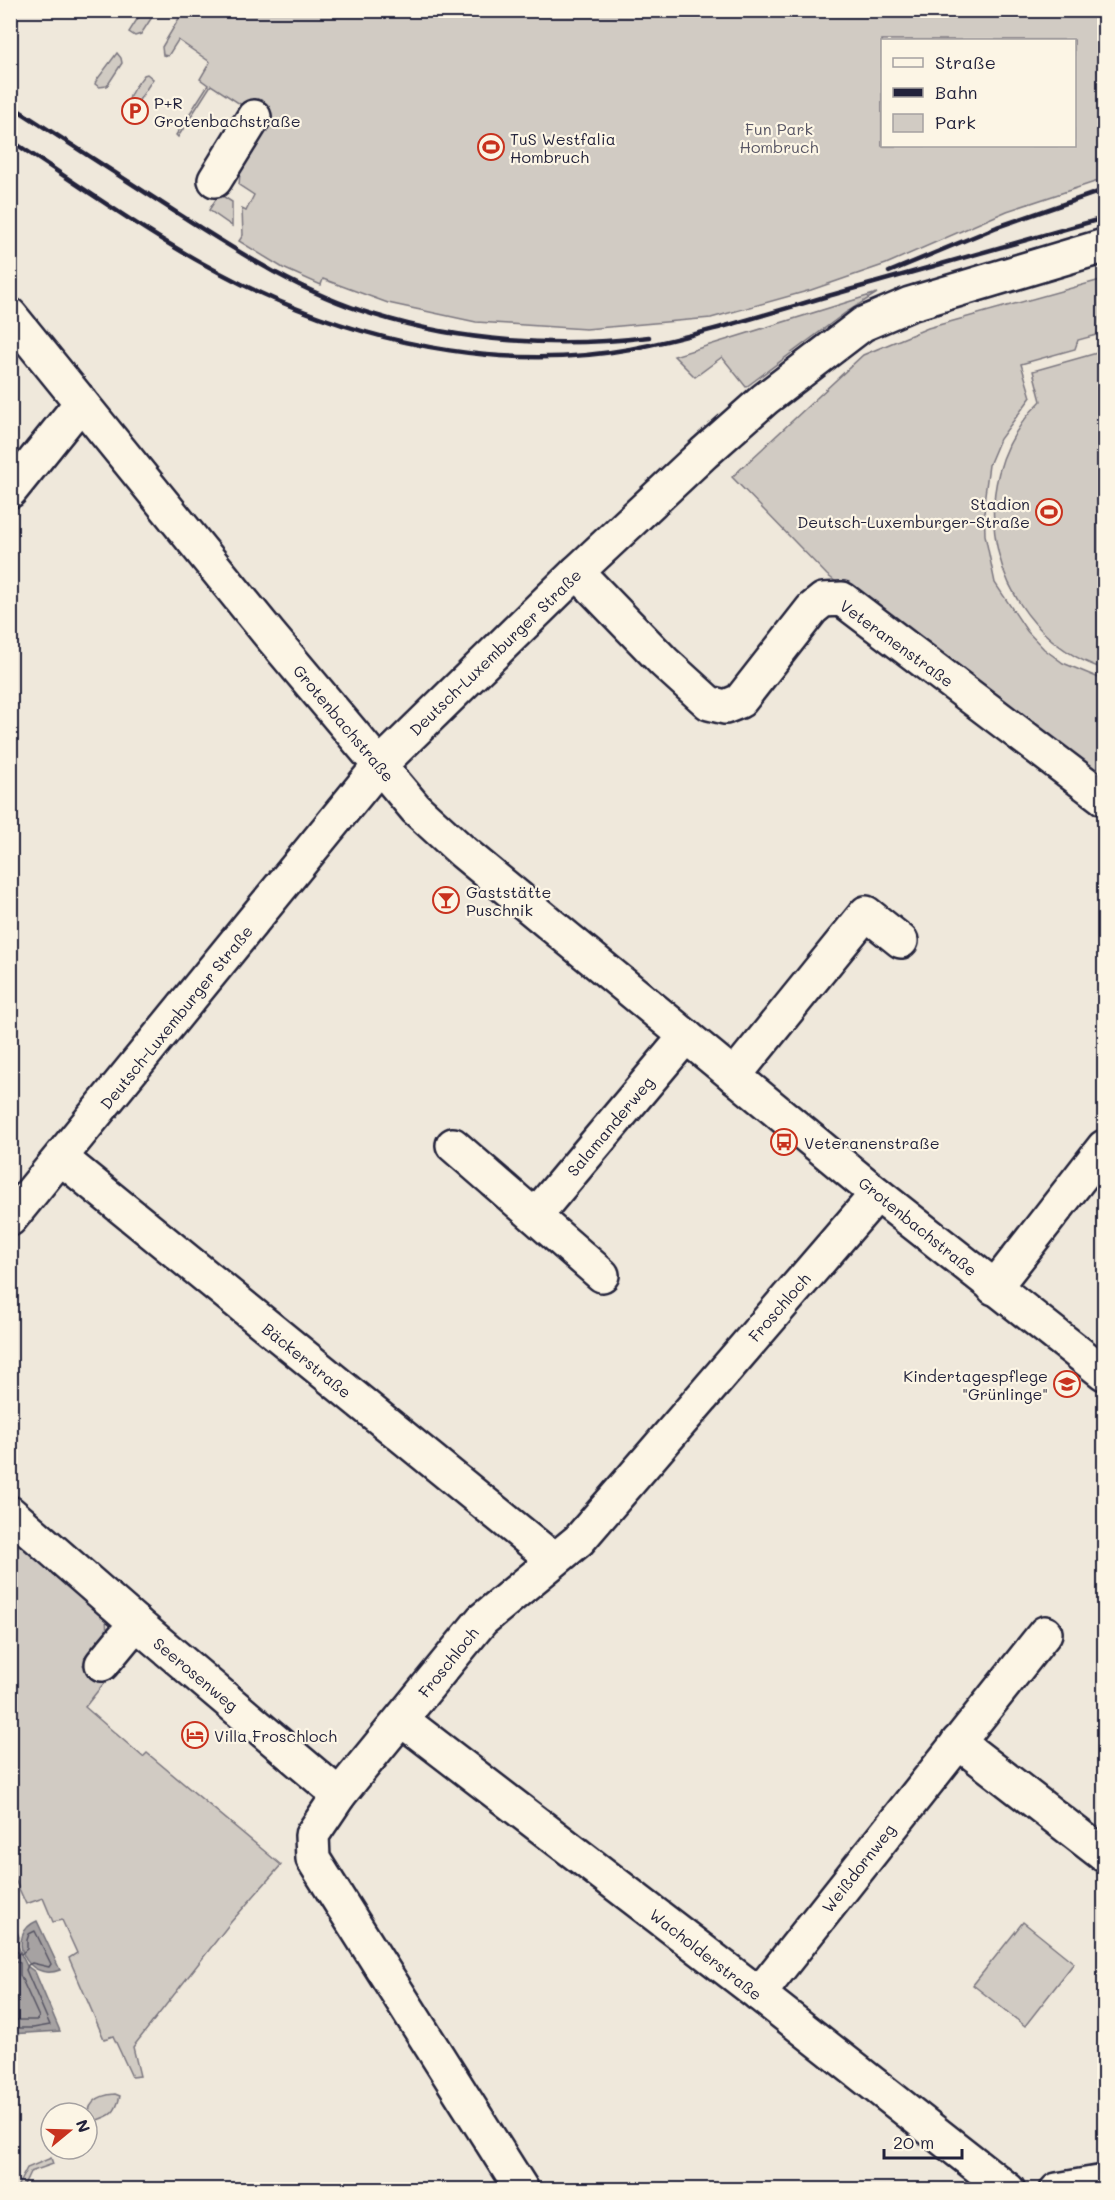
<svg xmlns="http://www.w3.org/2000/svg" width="1115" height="2200" font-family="Mali,sans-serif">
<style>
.green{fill:#d1cbc3;stroke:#7a767f;stroke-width:1.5;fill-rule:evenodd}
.water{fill:#a6a2a2;stroke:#716f79;stroke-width:1.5}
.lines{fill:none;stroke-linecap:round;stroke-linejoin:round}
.shore{stroke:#575564;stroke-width:1.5}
.minor-casing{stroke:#22223b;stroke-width:38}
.minor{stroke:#fcf5e5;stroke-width:33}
.rail{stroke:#22223b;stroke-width:4.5}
.labels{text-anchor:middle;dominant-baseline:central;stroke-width:4.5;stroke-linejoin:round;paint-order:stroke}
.poi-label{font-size:16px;fill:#22223b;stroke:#fcf5e5;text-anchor:start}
.park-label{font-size:16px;fill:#575564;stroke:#fcf5e5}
.street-label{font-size:16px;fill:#22223b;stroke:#fcf5e5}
</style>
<rect width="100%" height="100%" fill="#efe8db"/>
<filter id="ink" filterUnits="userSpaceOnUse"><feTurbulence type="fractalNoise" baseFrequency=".0167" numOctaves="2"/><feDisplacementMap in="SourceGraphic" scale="12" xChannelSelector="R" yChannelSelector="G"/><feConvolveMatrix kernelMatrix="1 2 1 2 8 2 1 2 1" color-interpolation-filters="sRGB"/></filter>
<g filter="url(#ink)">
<!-- green -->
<g class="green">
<polygon points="143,10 156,11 141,34 135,36 129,32"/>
<path d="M184,10L1104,11V179L1007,211L886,264L811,290L711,318L586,329L476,322L388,303L323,279L321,285L283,268L239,241L243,235L242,209L246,211L254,195L239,185L240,173L270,125L247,104H240L211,85L178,137L176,135L208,85L200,79L210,62L178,40L168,56L163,55L162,47ZM882,40H1074V146H882Z"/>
<polygon points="117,53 121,58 122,63 107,86 99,87 95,84 96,81"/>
<path d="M147,74L153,79L134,108L131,109C124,97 137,85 144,75Z"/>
<polygon points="221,195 232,202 232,226 209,210 218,196"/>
<polygon points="1104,279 1104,333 1078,340 1075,349 1021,364 1031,397 1000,439 989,465 984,502 985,535 995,583 1027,631 1044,649 1063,663 1104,680 1104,787 827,575 732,477 863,355 928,328"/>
<polygon points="877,293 845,313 746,387 722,357 695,377 674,356"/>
<path d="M1104,351V669C992,632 955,484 1041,401L1033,371Z"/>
<path d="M10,1533L102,1607C114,1637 101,1644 83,1665L104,1683L85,1707L143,1757L147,1753L281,1865L231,1922L133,2047L140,2076L132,2077L113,2036L104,2039L69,1958L77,1953L62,1920L53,1922L43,1898L26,1904L11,1871Z"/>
<polygon points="1023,1922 1074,1963 1025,2026 973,1985"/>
<path d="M115,2094L120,2096C115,2117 108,2116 89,2123C85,2104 97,2095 115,2094Z"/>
<polygon points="51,2158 53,2164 30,2172 22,2189 16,2189 27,2168"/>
</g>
<!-- water -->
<g class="water">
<polygon points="11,1917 19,1937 18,1946 22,1956 27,1966 35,1972 60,2031 11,2034"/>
<path d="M37,1921L60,1970C26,1983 5,1934 37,1921Z"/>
</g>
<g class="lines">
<!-- shore -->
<g class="shore">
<polyline points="10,1933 13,1949 21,1954 27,1949 27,1940 29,1934 35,1931 51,1964 49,1967 32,1963 28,1965 26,1970 50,2025 33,2028 10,2028"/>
<polyline points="10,1958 20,1963 20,1975 39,2017 37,2020 10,2020"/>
</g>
<defs>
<g id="minor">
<polyline points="215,180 254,117"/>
<polyline points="10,315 269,634 416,809 463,852 877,1194 1104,1373"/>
<polyline points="10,491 81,403"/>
<polyline points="577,572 664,662 709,703 725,707 740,701 812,609 823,600 842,599 1104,798"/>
<polyline points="734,1076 866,913 901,941"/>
<polyline points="453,1145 602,1275"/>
<polyline points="61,1158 554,1560"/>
<polyline points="535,1216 686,1036"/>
<polyline points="10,1219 380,765 577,572 704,453 765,399 863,324 910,304 1104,246"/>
<polyline points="994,1288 1104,1147"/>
<polyline points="10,1513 136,1623 339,1795"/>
<polyline points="102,1664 136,1623"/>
<polyline points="402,1720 759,1994 1008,2190"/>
<polyline points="958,1742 1104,1855"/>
<polyline points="759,1994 1045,1633"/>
<polyline points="522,2190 313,1859 312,1835 339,1795 482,1620 579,1540 877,1194"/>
<polyline points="1057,2190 1104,2182"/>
</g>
</defs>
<!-- minor casing -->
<use href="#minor" class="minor-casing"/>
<!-- minor -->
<use href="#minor" class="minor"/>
<!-- rail -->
<g class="rail">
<path d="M10,105C65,140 119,176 174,211C238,252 301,293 375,315C462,342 558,348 649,337"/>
<path d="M10,140C96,196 181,259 276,300C385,347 512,371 630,349C697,336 763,315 828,296C920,270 1012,244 1104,218"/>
<polyline points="889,272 997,227 1104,190"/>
</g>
</g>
</g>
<!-- icons -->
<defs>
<symbol id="parking-ring" viewBox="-11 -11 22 22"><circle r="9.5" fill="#fcf5e5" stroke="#c8321e" stroke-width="1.5"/><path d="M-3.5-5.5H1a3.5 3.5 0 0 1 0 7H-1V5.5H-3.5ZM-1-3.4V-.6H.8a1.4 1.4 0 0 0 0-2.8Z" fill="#c8321e"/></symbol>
<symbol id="stadium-ring" viewBox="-11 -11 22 22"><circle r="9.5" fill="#fcf5e5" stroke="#c8321e" stroke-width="1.5"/><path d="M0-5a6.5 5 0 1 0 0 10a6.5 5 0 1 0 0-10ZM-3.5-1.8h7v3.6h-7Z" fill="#c8321e"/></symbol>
<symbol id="bar-ring" viewBox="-11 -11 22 22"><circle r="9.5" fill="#fcf5e5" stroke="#c8321e" stroke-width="1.5"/><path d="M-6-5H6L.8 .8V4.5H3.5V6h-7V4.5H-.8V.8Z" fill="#c8321e"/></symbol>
<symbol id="bus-ring" viewBox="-11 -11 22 22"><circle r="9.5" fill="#fcf5e5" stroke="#c8321e" stroke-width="1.5"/><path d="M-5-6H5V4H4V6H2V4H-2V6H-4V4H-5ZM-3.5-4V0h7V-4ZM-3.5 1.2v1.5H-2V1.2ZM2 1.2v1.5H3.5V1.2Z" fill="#c8321e"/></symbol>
<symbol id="school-ring" viewBox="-11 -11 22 22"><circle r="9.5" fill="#fcf5e5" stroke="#c8321e" stroke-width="1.5"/><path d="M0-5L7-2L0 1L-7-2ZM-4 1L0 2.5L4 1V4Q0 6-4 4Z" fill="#c8321e"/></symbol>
<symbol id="hotel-ring" viewBox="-11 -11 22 22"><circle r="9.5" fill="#fcf5e5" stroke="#c8321e" stroke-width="1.5"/><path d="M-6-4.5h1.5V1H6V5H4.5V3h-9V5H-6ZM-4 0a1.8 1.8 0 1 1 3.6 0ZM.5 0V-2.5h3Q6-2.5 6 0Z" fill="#c8321e"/></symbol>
</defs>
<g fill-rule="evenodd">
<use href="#parking-ring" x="120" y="96" width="30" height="30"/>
<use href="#stadium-ring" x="476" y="132" width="30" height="30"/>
<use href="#stadium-ring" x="1034" y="497" width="30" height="30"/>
<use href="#bar-ring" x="431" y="885" width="30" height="30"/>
<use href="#bus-ring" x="769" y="1127" width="30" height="30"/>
<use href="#school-ring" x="1052" y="1369" width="30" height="30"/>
<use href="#hotel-ring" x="180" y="1720" width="30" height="30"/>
</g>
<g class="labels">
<!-- poi labels -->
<g class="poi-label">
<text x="154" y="102">P+R<tspan x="154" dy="18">Grotenbachstraße</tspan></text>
<text x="510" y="138">TuS Westfalia<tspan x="510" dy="18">Hombruch</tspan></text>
<text x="1030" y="503" text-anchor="end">Stadion<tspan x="1030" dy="18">Deutsch-Luxemburger-Straße</tspan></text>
<text x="466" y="891">Gaststätte<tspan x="466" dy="18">Puschnik</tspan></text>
<text x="804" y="1142">Veteranenstraße</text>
<text x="1048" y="1375" text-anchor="end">Kindertagespflege<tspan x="1048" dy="18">"Grünlinge"</tspan></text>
<text x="214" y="1735">Villa Froschloch</text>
</g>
<!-- park labels -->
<g class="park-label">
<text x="779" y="128">Fun Park<tspan x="779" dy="18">Hombruch</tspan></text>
</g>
<!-- street labels -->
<g class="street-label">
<text transform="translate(897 643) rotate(36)">Veteranenstraße</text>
<text transform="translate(495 652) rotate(-44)">Deutsch-Luxemburger Straße</text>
<text transform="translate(344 723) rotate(50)">Grotenbachstraße</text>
<text transform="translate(176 1017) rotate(-51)">Deutsch-Luxemburger Straße</text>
<text transform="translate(610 1126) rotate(-50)">Salamanderweg</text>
<text transform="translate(918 1226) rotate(39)">Grotenbachstraße</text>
<text transform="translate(779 1307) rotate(-49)">Froschloch</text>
<text transform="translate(307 1360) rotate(39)">Bäckerstraße</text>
<text transform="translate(448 1662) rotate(-51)">Froschloch</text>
<text transform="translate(196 1674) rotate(40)">Seerosenweg</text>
<text transform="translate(858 1868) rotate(-52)">Weißdornweg</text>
<text transform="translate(706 1954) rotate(38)">Wacholderstraße</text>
</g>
</g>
<!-- margin -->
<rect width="1115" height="2200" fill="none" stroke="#fcf5e5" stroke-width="36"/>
<rect x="18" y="18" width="1079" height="2164" fill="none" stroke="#22223b" stroke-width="2" filter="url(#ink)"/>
<!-- legend -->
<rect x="881" y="39" width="195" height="108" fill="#fcf5e5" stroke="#a5a1a1" stroke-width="1.5"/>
<rect x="893" y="58" width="30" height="9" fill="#fcf5e5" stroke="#a5a1a1" stroke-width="1.5"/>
<text x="935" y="69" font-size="18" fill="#22223b">Straße</text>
<rect x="893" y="88" width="30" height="9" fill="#22223b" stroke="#a5a1a1" stroke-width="1.5"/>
<text x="935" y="99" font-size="18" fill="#22223b">Bahn</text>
<rect x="893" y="114" width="30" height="18" fill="#d1cbc3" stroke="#a5a1a1" stroke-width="1.5"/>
<text x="935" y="129" font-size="18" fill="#22223b">Park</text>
<!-- north arrow -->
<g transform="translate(69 2131) rotate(71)"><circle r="28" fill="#fcf5e5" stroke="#a5a1a1" stroke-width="1.5"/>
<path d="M0-4.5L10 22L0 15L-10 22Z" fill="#c8321e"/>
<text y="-9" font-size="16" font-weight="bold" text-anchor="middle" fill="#22223b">N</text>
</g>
<!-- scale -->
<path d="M884 2149v9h78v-9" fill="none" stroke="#22223b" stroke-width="3"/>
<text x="893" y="2149" font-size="18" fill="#22223b" stroke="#fcf5e5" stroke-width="4.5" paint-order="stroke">20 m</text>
</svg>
